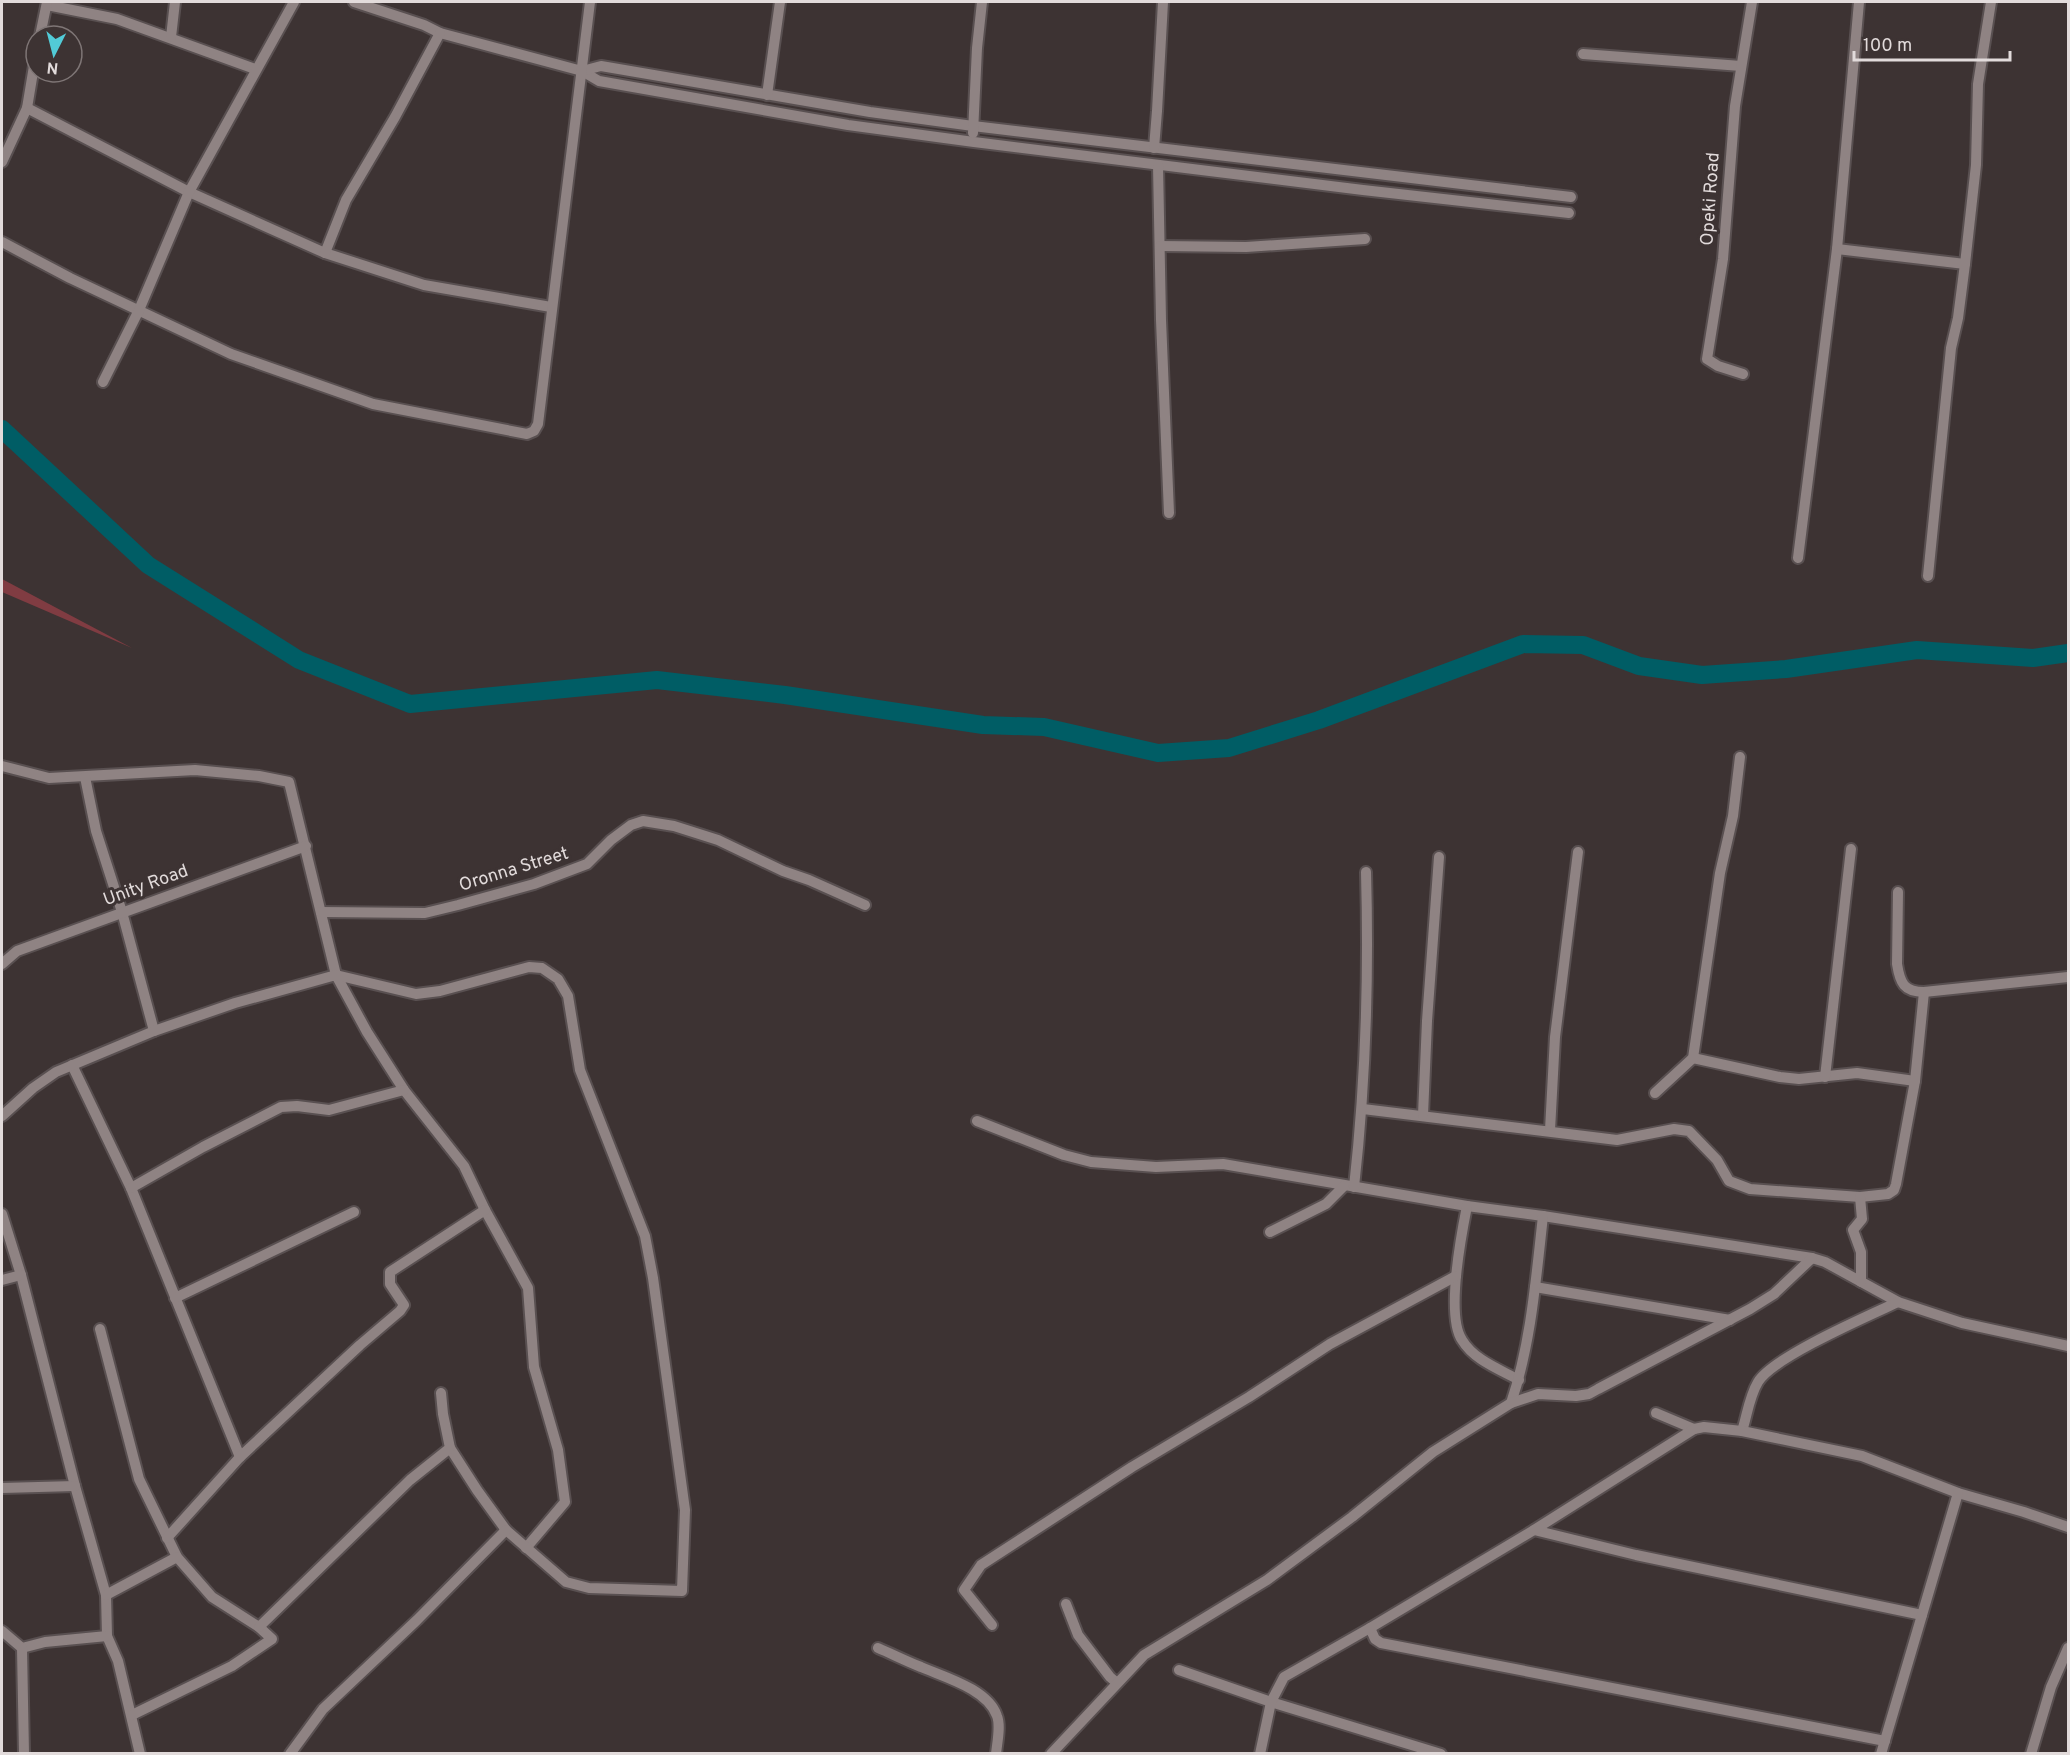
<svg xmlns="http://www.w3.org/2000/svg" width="2070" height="1755" font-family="Overpass,sans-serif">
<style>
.green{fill:#803c42}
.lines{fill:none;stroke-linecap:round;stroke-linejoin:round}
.river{stroke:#005d65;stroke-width:18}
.street-casing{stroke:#595051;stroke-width:14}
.street{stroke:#8f8383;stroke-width:10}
.labels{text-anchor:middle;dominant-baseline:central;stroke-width:6;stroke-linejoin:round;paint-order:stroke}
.street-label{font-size:18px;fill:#e2dbdb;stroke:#3d3333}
</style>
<rect width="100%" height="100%" fill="#3d3333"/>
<!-- green -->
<polygon class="green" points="2,579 132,648 2,592"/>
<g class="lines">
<!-- river -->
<polyline class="river" points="2,429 148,565 299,660 410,704 657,680 785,695 983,725 1044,727 1158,753 1229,748 1319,720 1523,644 1583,645 1639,666 1702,675 1786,669 1917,650 2033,658 2068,653"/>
<defs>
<g id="street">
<polyline points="354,2 424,25 440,33 582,71 599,81 848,125 974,142 1363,190 1569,213"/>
<polyline points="47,5 117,19 255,69"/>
<polyline points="40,36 47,2"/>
<polyline points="171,37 175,2"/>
<polyline points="1583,54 1741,66"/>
<polyline points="582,71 601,66 870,112 973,126 1571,197"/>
<polyline points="767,95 780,2"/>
<polyline points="27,108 189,192 325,253 424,285 551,307"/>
<polyline points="973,133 977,48 982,2"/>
<polyline points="1154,148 1157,111 1163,2"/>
<polyline points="2,162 27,108 36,54"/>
<polyline points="1158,165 1161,320 1169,513"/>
<polyline points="2,242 70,278 231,354 373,404 527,434 534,431 538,424 590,2"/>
<polyline points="1160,246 1246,247 1365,239"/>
<polyline points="1837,249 1965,264"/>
<polyline points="325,253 346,200 395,117 440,33"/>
<polyline points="1743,374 1718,366 1707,359 1723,259 1735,106 1752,2"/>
<polyline points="103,382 139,310 189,192 294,2"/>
<polyline points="1798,558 1837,249 1859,2"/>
<polyline points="1928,576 1951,348 1958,318 1965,264 1976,165 1978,84 1991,2"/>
<polyline points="2,766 49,778 195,770 259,776 289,782 336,975 367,1032 404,1090 464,1166 485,1210 528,1288 534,1367 558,1450 565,1502 526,1548"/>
<polyline points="85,777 96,831 122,912 154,1031"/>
<path d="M1898,892L1897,964C1900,983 1904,992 1924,992L2068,977"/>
<polyline points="321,912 425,913 458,905 534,884 587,864 611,840 631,825 643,821 674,826 718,840 783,871 809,880 865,905"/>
<polyline points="2,964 17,951 306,846"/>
<polyline points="1693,1058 1780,1077 1799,1079 1857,1073 1915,1081"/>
<polyline points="72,1065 131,1188 240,1457"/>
<polyline points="1825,1077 1851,849"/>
<polyline points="1655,1093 1693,1058 1720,873 1733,816 1740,757"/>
<polyline points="1363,1109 1617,1140 1674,1129 1689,1131 1717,1160 1729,1181 1750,1189 1860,1197 1888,1194 1894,1190 1896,1184 1915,1081 1924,992"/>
<polyline points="1423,1115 1427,1021 1439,857"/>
<polyline points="2,1116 33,1088 56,1072 154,1031 235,1003 336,975 416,994 440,991 529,967 542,968 558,979 568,996 580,1070 645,1236 653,1278 685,1510 682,1591 589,1588 566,1582 506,1530 477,1490 450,1448"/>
<polyline points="977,1121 1064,1155 1091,1162 1156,1167 1223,1164 1467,1206 1543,1216 1812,1258 1825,1262 1898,1302 1962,1323 2068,1346"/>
<polyline points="1550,1130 1555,1037 1578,852"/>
<path d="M1354,1187C1366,1080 1369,979 1366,872"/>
<polyline points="131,1188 203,1147 281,1107 297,1106 329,1110 404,1090"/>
<polyline points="1860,1197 1862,1219 1853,1230 1861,1252 1861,1282"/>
<path d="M1467,1206C1461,1236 1446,1316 1462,1340C1474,1360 1499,1369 1519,1380"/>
<polyline points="2,1214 21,1275 75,1486 106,1595 107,1636 118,1661 140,1754"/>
<polyline points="1270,1232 1326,1204 1344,1186"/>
<polyline points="2,1280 21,1275"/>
<polyline points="1535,1287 1730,1320"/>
<polyline points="175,1298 354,1212"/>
<polyline points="100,1329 139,1479 177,1557 212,1597 259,1627 272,1639 232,1666 132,1715"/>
<path d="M1511,1403C1531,1344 1536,1278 1543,1216"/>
<polyline points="1656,1413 1694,1429"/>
<path d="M1742,1431C1747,1416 1749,1397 1758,1382C1773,1357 1868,1316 1898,1302"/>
<polyline points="2,1488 75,1486"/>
<polyline points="1534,1530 1636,1555 1922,1615"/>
<polyline points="167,1538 240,1457 360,1345 400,1311 404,1305 390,1284 390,1272 485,1210"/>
<polyline points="106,1595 177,1557"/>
<polyline points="1066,1604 1078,1635 1110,1677 1117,1683"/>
<polyline points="992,1625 964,1590 981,1565 1132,1467 1249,1397 1330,1344 1456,1276"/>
<polyline points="259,1627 410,1480 450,1448 443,1414 441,1393"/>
<polyline points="1370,1628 1375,1639 1381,1643 1885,1741"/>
<polyline points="2,1631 22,1648 45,1642 107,1636"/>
<polyline points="22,1648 24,1754"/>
<path d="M878,1648C892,1654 906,1661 921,1667C944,1677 988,1689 997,1716C1001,1726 997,1743 996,1754"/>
<polyline points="1179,1670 1271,1702 1441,1754"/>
<polyline points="290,1754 323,1709 417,1620 506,1530"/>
<polyline points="1051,1754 1144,1655 1267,1580 1352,1517 1433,1452 1511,1403 1538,1394 1576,1396 1589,1394 1598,1389 1750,1309 1774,1294 1812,1258"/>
<polyline points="1260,1754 1271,1702 1284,1677 1370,1628 1534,1530 1694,1429 1704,1427 1742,1431 1862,1456 1958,1493 2024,1512 2068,1527"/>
<polyline points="1881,1754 1958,1493"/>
<polyline points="2031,1754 2051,1687 2068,1648"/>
</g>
</defs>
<!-- street casing -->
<use href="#street" class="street-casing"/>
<!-- street -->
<use href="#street" class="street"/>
</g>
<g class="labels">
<!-- street labels -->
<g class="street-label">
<text transform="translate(1711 199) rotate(-86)">Opeki Road</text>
<text transform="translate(514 870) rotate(-17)">Oronna Street</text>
<text transform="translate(146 886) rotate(-20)">Unity Road</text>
</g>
</g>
<!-- border -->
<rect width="2070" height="1755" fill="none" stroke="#e2dbdb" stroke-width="6"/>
<!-- north arrow -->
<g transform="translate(54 54) rotate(186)"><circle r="28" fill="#3d3333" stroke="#7f7676" stroke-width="1.5"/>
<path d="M0-4.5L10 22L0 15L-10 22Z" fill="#52cbd7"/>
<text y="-9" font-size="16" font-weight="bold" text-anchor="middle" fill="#e2dbdb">N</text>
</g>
<!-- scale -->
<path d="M1854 51v9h156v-9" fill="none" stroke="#e2dbdb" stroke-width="3"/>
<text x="1863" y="51" font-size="18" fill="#e2dbdb" stroke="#3d3333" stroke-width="4.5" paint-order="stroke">100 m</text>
</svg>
